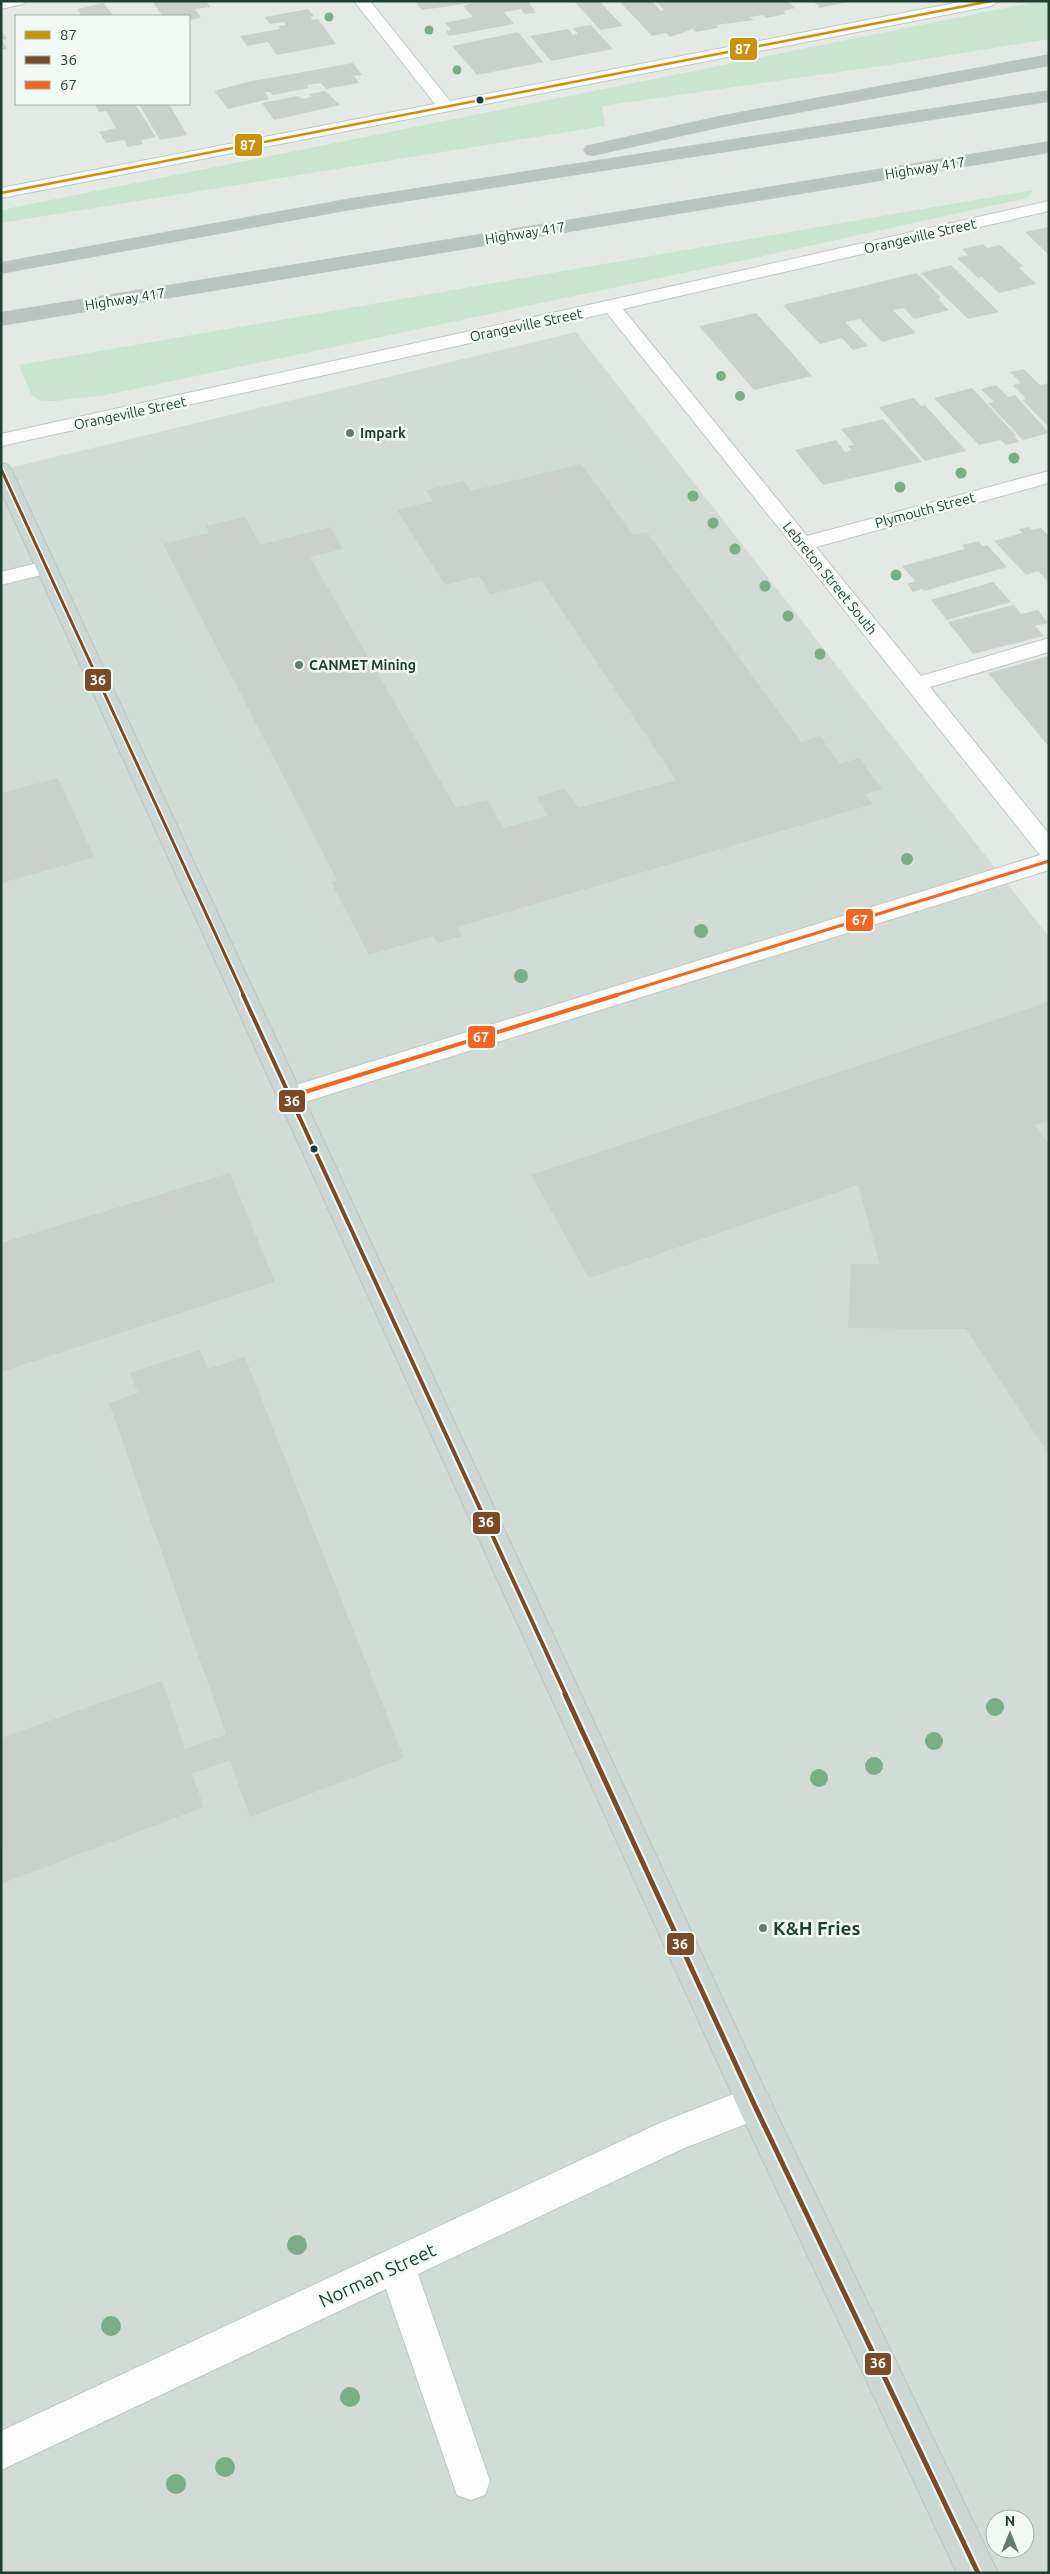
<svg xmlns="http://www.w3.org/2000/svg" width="1050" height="2574" font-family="Ubuntu,sans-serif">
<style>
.built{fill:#d0dcd5;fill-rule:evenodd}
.green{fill:#cae5cf}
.building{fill:#cad1cd}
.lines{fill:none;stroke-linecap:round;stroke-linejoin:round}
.minor-casing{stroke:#c0c7c3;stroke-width:2}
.major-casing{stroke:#bbc6c2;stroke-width:2}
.highway-casing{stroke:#bbc6c2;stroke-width:2}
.minor{fill:#fbfcfb;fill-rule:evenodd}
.major{fill:#ccd6d2;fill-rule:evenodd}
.highway{fill:#b9c3c0;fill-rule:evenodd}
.bus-1-casing{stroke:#f1f9f4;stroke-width:5}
.bus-2-far2-casing{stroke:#f1f9f4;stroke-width:6}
.bus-2-far1-casing{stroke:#f1f9f4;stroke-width:8}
.bus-2-casing{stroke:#f1f9f4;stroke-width:9}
.bus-3-far1-casing{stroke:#f1f9f4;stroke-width:6}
.bus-3-casing{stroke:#f1f9f4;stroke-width:8}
.bus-1{stroke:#cc910a;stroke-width:2.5}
.bus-2-far2{stroke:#7a4b2a;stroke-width:3}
.bus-2-far1{stroke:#7a4b2a;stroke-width:4}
.bus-2{stroke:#7a4b2a;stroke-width:5}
.bus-3-far1{stroke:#f26522;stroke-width:3}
.bus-3{stroke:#f26522;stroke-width:4}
.tree{fill:#7aad88}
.bus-dot{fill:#1e3f32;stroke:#f1f9f4;stroke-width:2}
.poi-dot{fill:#637b71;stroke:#f1f9f4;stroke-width:2}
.labels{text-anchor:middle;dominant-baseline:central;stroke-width:5;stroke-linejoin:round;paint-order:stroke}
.far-street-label{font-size:14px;fill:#1e3f32;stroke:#f1f9f4}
.far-poi-label{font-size:14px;font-weight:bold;fill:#1e3f32;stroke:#f1f9f4;text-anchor:start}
.near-poi-label{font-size:19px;font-weight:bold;fill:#1e3f32;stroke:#f1f9f4;text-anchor:start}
.near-street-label{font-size:19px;fill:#1e3f32;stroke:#f1f9f4}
.line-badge{stroke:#f1f9f4;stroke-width:2}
.badge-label{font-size:14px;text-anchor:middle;font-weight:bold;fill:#fff}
</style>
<rect width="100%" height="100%" fill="#e3eae6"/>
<!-- built -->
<path class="built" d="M576,332L1049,937V2573H1V470ZM995,2519H1025V2549H995Z"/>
<!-- green -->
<g class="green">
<polygon points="1041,1 1049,1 1049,39 902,63 602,106 605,126 1,223 1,210"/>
<polygon points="1033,190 1027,198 745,260 106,395 55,401 42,401 32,396 19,365"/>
</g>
<!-- building -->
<g class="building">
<polygon points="152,1 206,1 210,7 195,9 201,18 189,20 189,16 163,16"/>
<polygon points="415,1 528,1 536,13 525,14 521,9 504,12 514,24 449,36 446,31 451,30 445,23 473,17 463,6 471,3 422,10"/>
<polygon points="574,1 599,1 623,26 600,30"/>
<polygon points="652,1 661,11 664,10 656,1 788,1 795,8 783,11 786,14 766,18 763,15 750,17 754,20 716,25 718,28 696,32 693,29 670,37 666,33 652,36 620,2"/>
<polygon points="813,1 848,1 848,2 820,8"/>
<polygon points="103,3 114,16 82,16 77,9"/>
<polygon points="308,9 314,16 310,17 313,20 318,19 336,44 277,55 268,42 247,46 240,36 280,29 279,26 286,25 284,22 270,24 265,17"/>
<polygon points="591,25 613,49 551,61 530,36 568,29 573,35 578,34 573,28"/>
<polygon points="1,30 7,39 2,40 7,49 1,50"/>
<polygon points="518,32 543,62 477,75 452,46"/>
<polygon points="353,63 362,75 354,76 359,83 326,89 321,83 307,85 309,88 273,95 270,92 265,92 269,99 228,109 214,91 252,81"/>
<polygon points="325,91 340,105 274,120 262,103 298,96 302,99 312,97 309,94"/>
<polygon points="101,104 135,104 156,137 141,140 143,144 128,147 124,140 106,143 99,132 116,128 106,111 99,112 95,105"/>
<polygon points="139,104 169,104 187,135 160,140"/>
<polygon points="1049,227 1049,255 1025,232"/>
<polygon points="983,244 987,248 1000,245 1023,266 1019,268 1036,284 999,293 982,277 978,278 957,258 968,255 962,249"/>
<polygon points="951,265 999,312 968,319 921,273"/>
<polygon points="917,273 941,298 938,299 949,310 914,319 904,308 893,310 916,333 882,342 860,319 845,322 868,346 853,350 842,338 820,344 783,305"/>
<polygon points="756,313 793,354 812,376 754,390 699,326"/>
<polygon points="1024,369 1040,385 1049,383 1049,427 1022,400 1026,399 1013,385 1021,383 1010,372"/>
<polygon points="996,385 1008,397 1015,395 1049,433 1023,440 988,403 994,402 981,389"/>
<polygon points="972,388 1016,435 1014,436 1019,442 1006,445 1001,440 979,445 934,398"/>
<polygon points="914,398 921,406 925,405 966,451 925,461 879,407"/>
<polygon points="883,419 922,462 823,485 795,450 836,440 845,452 851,450 848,446 854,445 841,429"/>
<polygon points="581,464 633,535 647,532 801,742 820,736 840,764 859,758 882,789 865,794 873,804 457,927 462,936 437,943 433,936 369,955 331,882 337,880 163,544 209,533 206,526 245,517 260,545 330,527 343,549 310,557 456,808 487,800 504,828 548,816 536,797 565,789 578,808 676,780 542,581 491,594 479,576 445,585 397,510 433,501 426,490 464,481 471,491"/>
<polygon points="1029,527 1032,530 1041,528 1049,536 1049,583 1038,571 1026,575 994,541 1022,533 1019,529"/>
<polygon points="978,541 983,546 987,545 1007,567 924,591 922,589 913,592 907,584 915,581 902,566 965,549 962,545"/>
<polygon points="993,582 1011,602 947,620 931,600"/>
<polygon points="1014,605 1021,614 1038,610 1048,623 1035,626 1044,636 973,654 948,622"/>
<polygon points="1049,656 1049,747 988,673"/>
<polygon points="58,778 94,857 1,883 1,793"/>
<polygon points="1048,1002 1049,1120 1035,1125 1049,1144 1049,1455 966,1329 848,1328 851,1264 880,1264 858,1185 589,1278 531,1175"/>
<polygon points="230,1173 275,1282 1,1372 1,1243"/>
<polygon points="200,1350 208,1369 245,1357 404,1758 250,1817 230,1760 192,1774 204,1807 3,1883 1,1738 162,1681 185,1749 226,1734 109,1403 138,1393 130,1373"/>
</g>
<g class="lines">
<defs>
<g id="minor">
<polygon points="1,1 25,1 23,4 1,9"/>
<polygon points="354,1 370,1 450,101 965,1 999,1 991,6 1,198 1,188 435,104"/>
<polygon points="1049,201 1049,211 623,309 807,536 1049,471 1049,483 816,547 921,676 1049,638 1049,652 930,687 1049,834 1049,870 292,1106 283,1103 279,1096 283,1089 1040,855 607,313 1,446 1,434 611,300"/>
<polygon points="46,561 53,562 56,567 53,572 1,585 1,572"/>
<polygon points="754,2086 766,2092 772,2104 766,2116 682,2149 418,2274 490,2481 485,2495 471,2500 457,2495 386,2289 1,2470 1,2431 662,2122"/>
</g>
<polygon id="major" points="1,463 8,465 11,469 766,2092 998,2573 957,2573 742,2116 1,491"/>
<g id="highway">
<polygon points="1049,55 1049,65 723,126 593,155 587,154 584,150 587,146 593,145 723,116"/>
<polygon points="1049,91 1049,101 345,210 1,273 1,263 345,200"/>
<polygon points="1049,142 1049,152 1,325 1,313"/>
</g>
</defs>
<!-- minor casing -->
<use href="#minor" class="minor-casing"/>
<!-- major casing -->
<use href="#major" class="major-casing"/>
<!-- highway casing -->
<use href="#highway" class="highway-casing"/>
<!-- minor -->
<use href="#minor" class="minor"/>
<!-- major -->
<use href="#major" class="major"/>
<!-- highway -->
<use href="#highway" class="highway"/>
<defs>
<polyline id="bus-1" points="1,193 991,1"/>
<polyline id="bus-2-far2" points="1,469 244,996"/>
<polyline id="bus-2-far1" points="243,995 566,1695"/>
<polyline id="bus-2" points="565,1694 754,2104 978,2573"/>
<polyline id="bus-3-far1" points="613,996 1049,861"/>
<polyline id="bus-3" points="292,1096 617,995"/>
</defs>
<!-- bus-1 casing -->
<use href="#bus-1" class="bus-1-casing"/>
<!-- bus-2-far2 casing -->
<use href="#bus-2-far2" class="bus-2-far2-casing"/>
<!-- bus-2-far1 casing -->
<use href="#bus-2-far1" class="bus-2-far1-casing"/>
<!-- bus-2 casing -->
<use href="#bus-2" class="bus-2-casing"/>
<!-- bus-3-far1 casing -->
<use href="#bus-3-far1" class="bus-3-far1-casing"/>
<!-- bus-3 casing -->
<use href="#bus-3" class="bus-3-casing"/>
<!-- bus-1 -->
<use href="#bus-1" class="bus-1"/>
<!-- bus-2-far2 -->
<use href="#bus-2-far2" class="bus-2-far2"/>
<!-- bus-2-far1 -->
<use href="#bus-2-far1" class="bus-2-far1"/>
<!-- bus-2 -->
<use href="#bus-2" class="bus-2"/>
<!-- bus-3-far1 -->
<use href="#bus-3-far1" class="bus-3-far1"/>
<!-- bus-3 -->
<use href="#bus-3" class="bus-3"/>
</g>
<!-- trees -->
<g class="tree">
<circle cx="329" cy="17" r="4.5"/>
<circle cx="429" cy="30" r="4.5"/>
<circle cx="457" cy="70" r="4.5"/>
<circle cx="721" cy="376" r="5"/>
<circle cx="740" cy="396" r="5"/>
<circle cx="1014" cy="458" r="5.5"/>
<circle cx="961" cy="473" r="5.5"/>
<circle cx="900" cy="487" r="5.5"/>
<circle cx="693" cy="496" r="5.5"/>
<circle cx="713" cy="523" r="5.5"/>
<circle cx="735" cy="549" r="5.5"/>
<circle cx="896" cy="575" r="5.5"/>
<circle cx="765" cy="586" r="5.5"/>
<circle cx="788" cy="616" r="5.5"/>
<circle cx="820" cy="654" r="5.5"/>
<circle cx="907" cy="859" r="6"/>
<circle cx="701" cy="931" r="7"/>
<circle cx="521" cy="976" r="7"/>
<circle cx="995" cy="1707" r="9"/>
<circle cx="934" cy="1741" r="9"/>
<circle cx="874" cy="1766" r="9"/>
<circle cx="819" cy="1778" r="9"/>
<circle cx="297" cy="2245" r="10"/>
<circle cx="111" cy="2326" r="10"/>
<circle cx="350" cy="2397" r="10"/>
<circle cx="225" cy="2467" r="10"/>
<circle cx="176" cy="2484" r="10"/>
</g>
<!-- markers -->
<g class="bus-dot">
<circle cx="480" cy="100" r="4.5"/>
<circle cx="314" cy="1149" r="4.5"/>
</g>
<g class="poi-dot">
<circle cx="350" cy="433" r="5"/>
<circle cx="299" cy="665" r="5"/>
<circle cx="763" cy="1928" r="5"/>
</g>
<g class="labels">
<!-- far-street labels -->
<g class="far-street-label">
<text transform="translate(925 168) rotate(-9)">Highway 417</text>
<text transform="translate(525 233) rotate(-9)">Highway 417</text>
<text transform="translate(920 236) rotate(-13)">Orangeville Street</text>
<text transform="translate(125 299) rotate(-9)">Highway 417</text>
<text transform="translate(526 325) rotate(-12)">Orangeville Street</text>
<text transform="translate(130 413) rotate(-12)">Orangeville Street</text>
<text transform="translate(925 510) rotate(-15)">Plymouth Street</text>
<text transform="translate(830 578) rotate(51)">Lebreton Street South</text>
</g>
<!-- far-poi labels -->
<g class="far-poi-label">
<text x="360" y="433">Impark</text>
<text x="309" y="665">CANMET Mining</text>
</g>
<!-- near-poi labels -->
<g class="near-poi-label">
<text x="773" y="1928">K&amp;H Fries</text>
</g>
<!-- near-street labels -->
<g class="near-street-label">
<text transform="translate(377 2275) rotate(-25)">Norman Street</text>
</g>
</g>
<g class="line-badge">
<rect x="729" y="37" width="29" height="24" rx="5" fill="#cc910a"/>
<rect x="234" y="133" width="29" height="24" rx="5" fill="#cc910a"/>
<rect x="84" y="668" width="28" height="24" rx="5" fill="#7a4b2a"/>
<rect x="845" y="908" width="29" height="24" rx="5" fill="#f26522"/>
<rect x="467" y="1025" width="29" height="24" rx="5" fill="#f26522"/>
<rect x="278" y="1089" width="28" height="24" rx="5" fill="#7a4b2a"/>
<rect x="472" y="1511" width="29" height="24" rx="5" fill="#7a4b2a"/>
<rect x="666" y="1932" width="29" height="24" rx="5" fill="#7a4b2a"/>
<rect x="864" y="2352" width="28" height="24" rx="5" fill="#7a4b2a"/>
</g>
<g class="badge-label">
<text x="743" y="54">87</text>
<text x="248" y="150">87</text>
<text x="98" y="685">36</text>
<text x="860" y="925">67</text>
<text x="481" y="1042">67</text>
<text x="292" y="1106">36</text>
<text x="486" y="1527">36</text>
<text x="680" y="1949">36</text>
<text x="878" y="2368">36</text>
</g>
<!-- border -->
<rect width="1050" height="2574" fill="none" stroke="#1e3f32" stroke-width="5"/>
<!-- legend -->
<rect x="15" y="15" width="175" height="90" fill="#f1f9f4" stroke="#9dafa6"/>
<rect x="25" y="31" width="25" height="8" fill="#cc910a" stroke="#9dafa6"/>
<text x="60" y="40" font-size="15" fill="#1e3f32">87</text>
<rect x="25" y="56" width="25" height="8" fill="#7a4b2a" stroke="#9dafa6"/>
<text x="60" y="65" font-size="15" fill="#1e3f32">36</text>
<rect x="25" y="81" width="25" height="8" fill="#f26522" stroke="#9dafa6"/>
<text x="60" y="90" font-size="15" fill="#1e3f32">67</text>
<!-- north arrow -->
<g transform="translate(1010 2534)"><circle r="24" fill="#f1f9f4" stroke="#9dafa6"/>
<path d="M0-4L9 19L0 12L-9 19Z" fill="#637b71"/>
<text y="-8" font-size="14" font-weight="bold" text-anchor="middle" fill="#1e3f32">N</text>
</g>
</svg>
